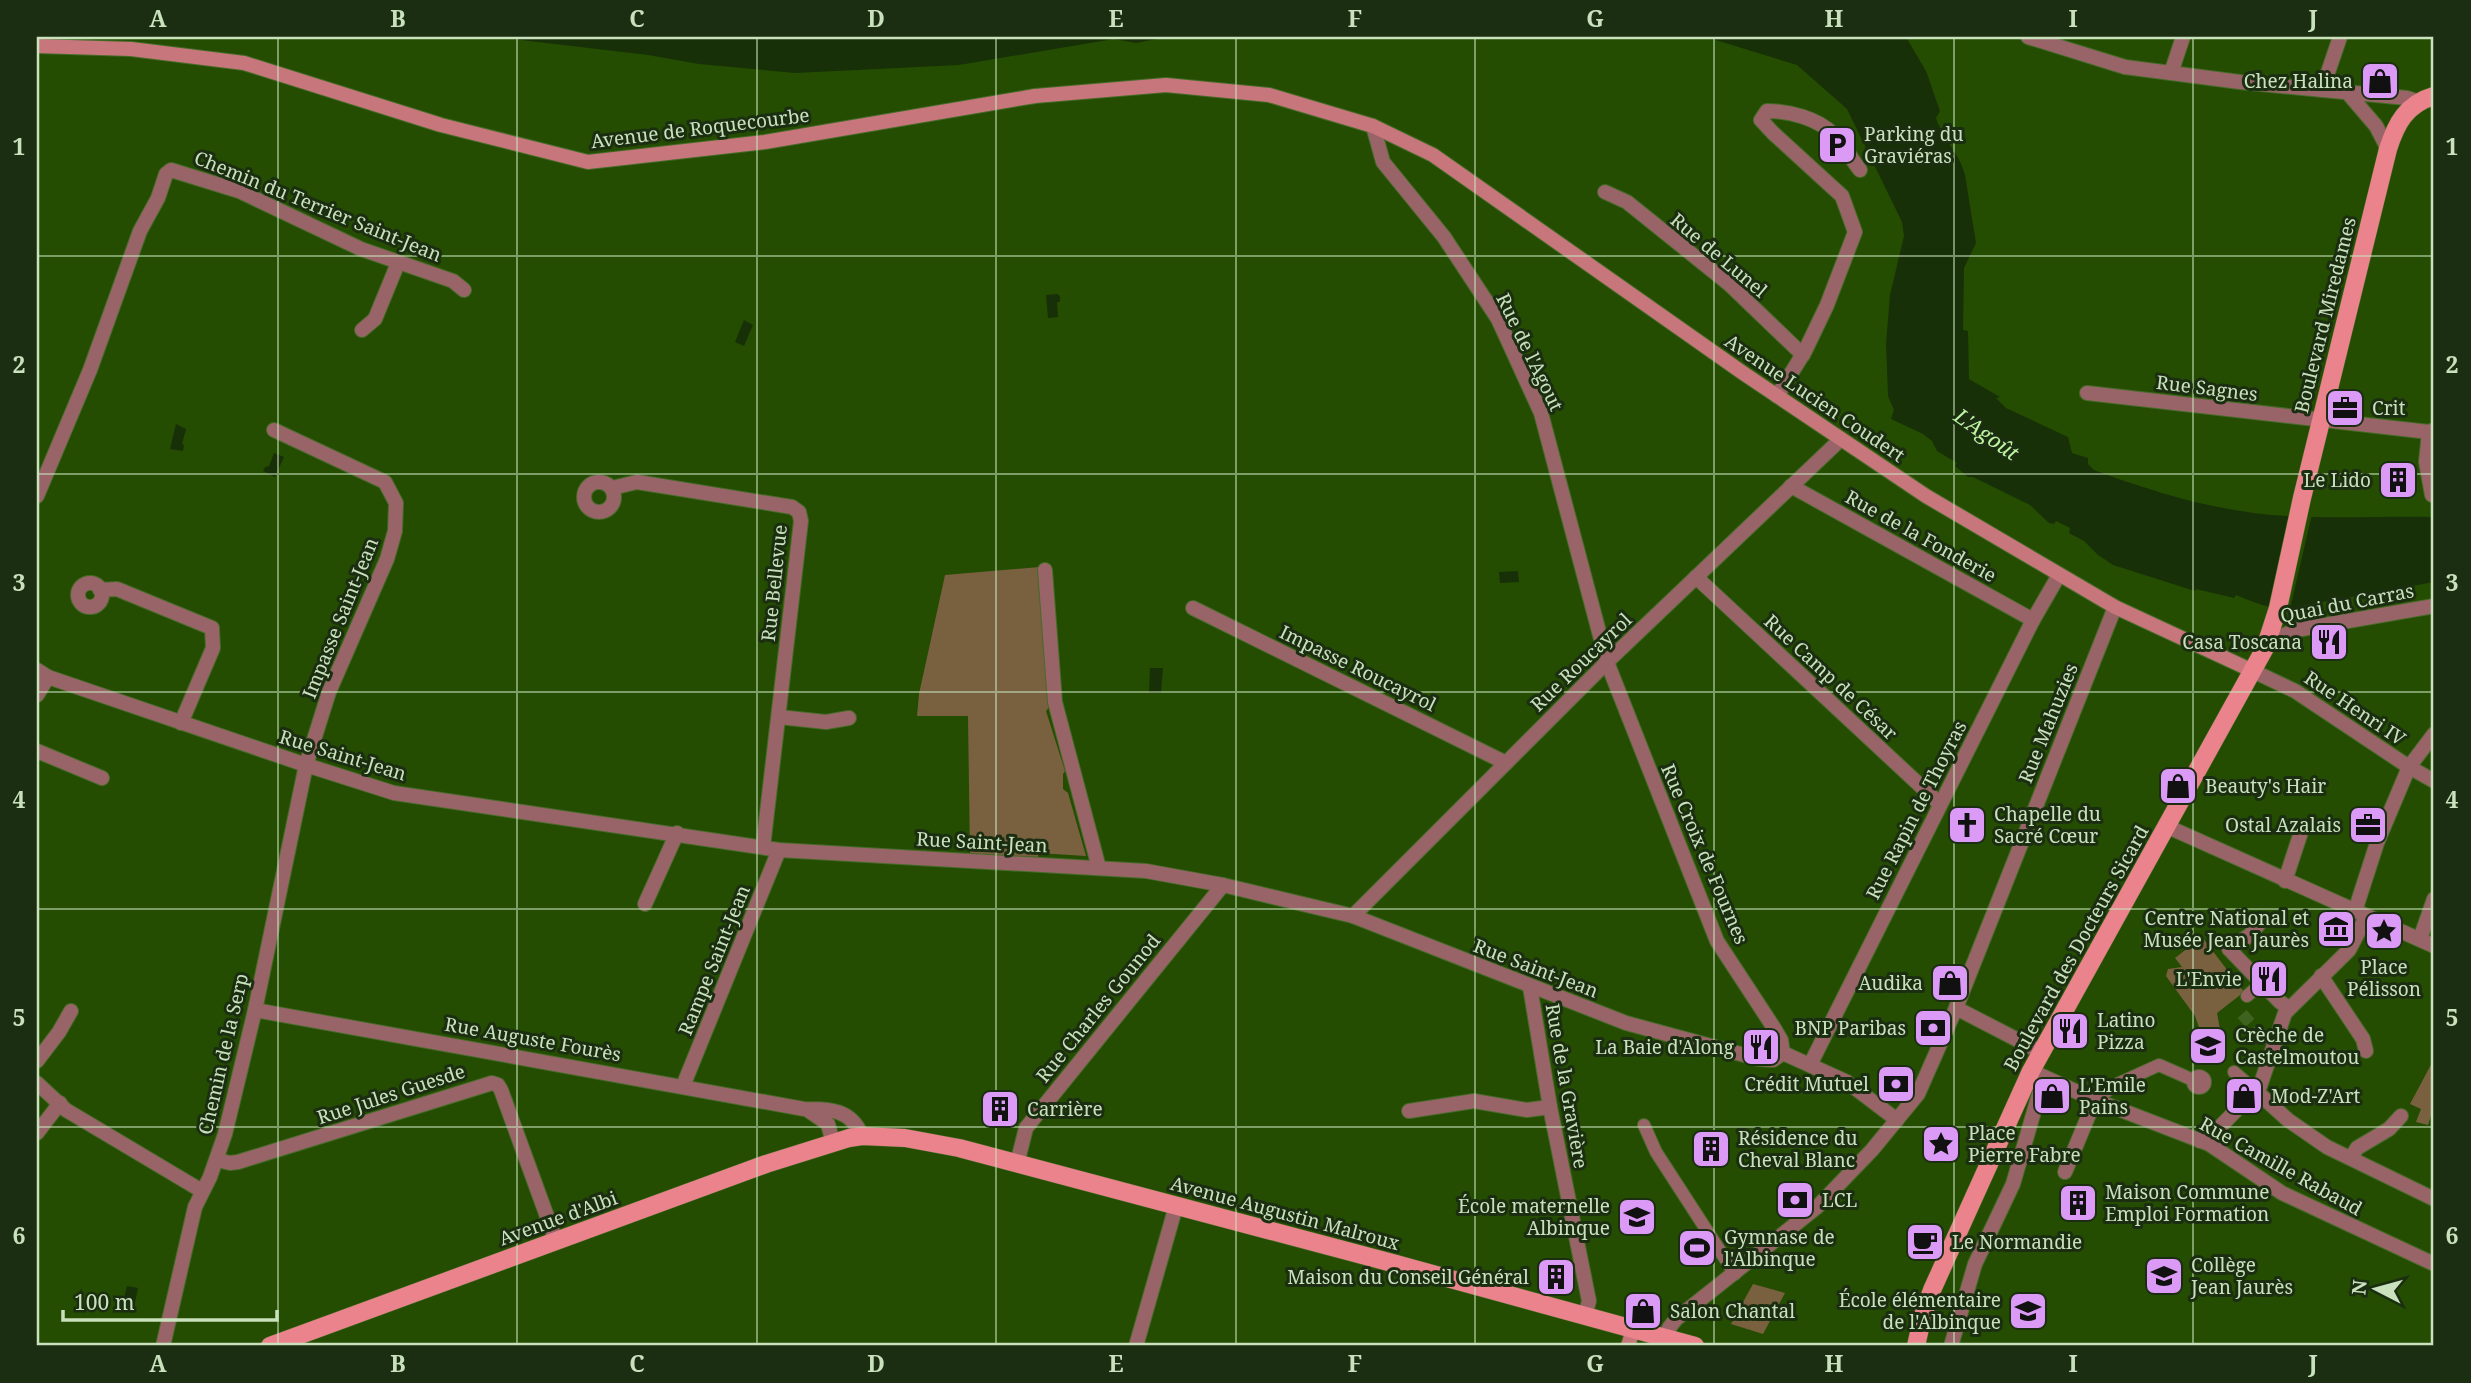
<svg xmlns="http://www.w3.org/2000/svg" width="2471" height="1383" font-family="'Noto Serif',serif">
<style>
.green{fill:#796140}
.water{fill:#183007}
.pier{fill:#244d02}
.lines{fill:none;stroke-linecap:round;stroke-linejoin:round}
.pedestrian-tunnel{stroke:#3d631e;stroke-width:12;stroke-dasharray:12 6;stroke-linecap:butt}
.pedestrian-casing{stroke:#456b27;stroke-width:14}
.minor-casing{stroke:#456b27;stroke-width:16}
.tertiary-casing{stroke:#456b27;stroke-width:16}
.secondary-casing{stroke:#456b27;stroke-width:16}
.primary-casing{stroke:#456b27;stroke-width:19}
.pedestrian{stroke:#986468;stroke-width:12}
.minor{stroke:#986468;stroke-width:14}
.tertiary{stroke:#986468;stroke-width:14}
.secondary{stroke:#c7767c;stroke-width:14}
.primary{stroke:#eb838c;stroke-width:18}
.grid{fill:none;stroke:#c9e1bd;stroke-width:2;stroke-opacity:0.55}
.labels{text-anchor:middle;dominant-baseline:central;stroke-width:6;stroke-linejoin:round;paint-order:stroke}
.poi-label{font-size:19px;fill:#c9e1bd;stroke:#1b2e11;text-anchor:start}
.street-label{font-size:19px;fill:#c9e1bd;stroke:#1b2e11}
.water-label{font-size:21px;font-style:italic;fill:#bff4a3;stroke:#1b2e11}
.neatline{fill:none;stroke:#c9e1bd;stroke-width:2.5}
.grid-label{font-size:23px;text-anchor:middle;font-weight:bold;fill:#c9e1bd}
</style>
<rect width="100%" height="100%" fill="#244d02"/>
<!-- green -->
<g class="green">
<polygon points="1040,567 1052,704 1046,711 1065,771 1063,774 1063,789 1068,793 1086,856 1038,853 1038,857 970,854 968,716 917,716 919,694 945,575"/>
<polygon points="2202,937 2244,992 2217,1013 2221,1035 2200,1030 2195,1016 2166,976 2168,969 2182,967 2175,958"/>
<polygon points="2434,1059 2434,1107 2428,1125 2416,1122 2421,1109 2410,1104"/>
<polygon points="1753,1284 1785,1293 1763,1334 1731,1324"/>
</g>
<!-- water -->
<g class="water">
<polygon points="496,37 1167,37 1136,43 1114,39 959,65 795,73 699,64 648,55"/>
<path d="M1706,37H1906L1926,71L1940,111L1936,118C1943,139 1960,154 1965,175L1976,243L1964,268L1963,330L1968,331L1969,379L2000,397L1996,398L2006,408L2068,437L2072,453L2088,458V464L2094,470C2156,493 2222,513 2288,516C2336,519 2386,516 2434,517V582L2289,608C2266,608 2255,603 2236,595L2234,598L2196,589L2195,591L2113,565L2098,555L2084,541L2069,533L2070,528L2056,521L2054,524L2049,523L2030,505L1973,477H1968L1955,466L1957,463L1937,451L1932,441L1923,434L1891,419L1894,410L1888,396L1886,344L1890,295L1904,236L1902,222L1847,109L1797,65Z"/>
<polygon points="1057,294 1060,296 1060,302 1057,302 1058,317 1048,318 1046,295"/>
<polygon points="744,320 753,325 744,346 735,342"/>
<polygon points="176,424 186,429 182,444 184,445 183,451 170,449"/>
<polygon points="274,453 284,457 275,477 263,471 265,467 269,466"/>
<polygon points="1518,571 1519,582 1500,583 1499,572"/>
<polygon points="1150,668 1163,668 1161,693 1149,693"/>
<polygon points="127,1286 138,1288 133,1313 121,1310"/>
</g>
<!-- pier -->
<polygon class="pier" points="2312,514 2290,609 2268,608 2289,515"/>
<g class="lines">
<!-- pedestrian-tunnel -->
<polyline class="pedestrian-tunnel" points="2242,1014 2261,1035"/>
<defs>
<g id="pedestrian">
<polyline points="2247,996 2262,983"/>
<polyline points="2261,1035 2275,1040"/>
<polyline points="2234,1072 2256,1091"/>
<circle cx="2199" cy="1082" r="6"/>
<polyline points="2095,1100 2115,1085 2159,1065 2193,1080"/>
<polyline points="1644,1125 1656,1152 1735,1274"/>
</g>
<g id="minor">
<polyline points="2171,73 2183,37"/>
<polyline points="2322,90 2340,37"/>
<polyline points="1373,126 1383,162 1444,237 1498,319 1541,413 1607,662 1717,941 1774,1028 1781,1040 1783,1053"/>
<polyline points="1605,192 1627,202 1729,284 1803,355"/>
<polyline points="362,330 375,319 398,263"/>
<polyline points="2087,393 2429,432 2434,430"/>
<path d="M1777,396L1805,351L1827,305L1855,232L1842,196L1773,133L1761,120L1767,111C1789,111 1817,118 1833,134C1844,144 1851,159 1860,170"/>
<polyline points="274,430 385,482 396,503 395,531 387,559 329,692 306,765 394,793 779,850 1146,871 1223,885 1353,916 1626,1023 1759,1059 1773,1060 1783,1053"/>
<polyline points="2429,432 2426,462 2432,495"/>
<circle cx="599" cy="497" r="15"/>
<polyline points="1791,486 2033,620"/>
<polyline points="612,488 637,482 792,507 799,512 801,521 763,847"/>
<polyline points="37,496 90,370 140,231 158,198 166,174 171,170 239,191 361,249 453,281 464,290"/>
<polyline points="1045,570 1055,702 1099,868"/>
<polyline points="1696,577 1940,804"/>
<circle cx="90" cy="595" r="12"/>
<polyline points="100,590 117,589 212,628 213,648 181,723"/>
<polyline points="1193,608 1506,763"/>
<polyline points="2268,642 2296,630 2434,606"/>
<polyline points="2253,671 2295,691 2409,767 2434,781"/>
<polyline points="37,695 48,677"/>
<polyline points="779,717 826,722 849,718"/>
<polyline points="37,751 102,778"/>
<polyline points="2166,826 2434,946"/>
<polyline points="2285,881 2303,826"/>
<polyline points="645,904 677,833"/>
<polyline points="2355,911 2377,843 2409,767 2434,734"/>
<polyline points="1353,916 1607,662 1841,439"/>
<polyline points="2262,920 2250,935 2229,949 2279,1001 2288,1008"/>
<polyline points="2420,939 2434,899"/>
<polyline points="2321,976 2363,1039 2366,1051"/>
<polyline points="1530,987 1550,1107 1589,1301 1585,1316"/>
<polyline points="1956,1008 2041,1052"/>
<path d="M255,1010L804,1109C830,1109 851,1109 862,1136"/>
<polyline points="1783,1053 1847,1082 1897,1120"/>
<polyline points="37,1061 59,1032 71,1011"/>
<polyline points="1810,1065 2033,620 2059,575"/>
<polyline points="2031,1071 2095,1100 2209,1144 2282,1193 2434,1264"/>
<polyline points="37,1083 66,1110 202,1191"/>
<polyline points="683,1086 779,850"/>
<polyline points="2256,1091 2288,1120 2327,1147 2434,1199"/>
<polyline points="809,1111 828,1124 833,1143"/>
<polyline points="1409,1111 1474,1101 1527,1110 1550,1107"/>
<polyline points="37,1133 60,1103"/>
<polyline points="2200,1141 2210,1137 2260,1086 2285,1013 2349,950 2366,917"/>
<polyline points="2351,1158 2357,1148 2389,1129 2401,1116"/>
<polyline points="217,1160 230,1163 238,1162 492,1083 498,1085 501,1090 556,1241"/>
<polyline points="1017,1164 1026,1128 1223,885"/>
<polyline points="2065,1172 2095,1100"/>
<polyline points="1666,1339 1669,1328 1676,1319 1817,1207 1872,1150 1918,1094 1956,1008 2115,607"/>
<polyline points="1136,1346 1176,1206"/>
<polyline points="1951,1346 1975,1264 2013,1184 2044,1077"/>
</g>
<g id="tertiary">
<polyline points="2028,37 2125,67 2240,82 2407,98 2419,102"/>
<polyline points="2347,92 2376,126 2388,149"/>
<polyline points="37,670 48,677 306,765 255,1010 225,1134 210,1177 195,1207 163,1346"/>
</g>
<g id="secondary">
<polyline points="37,46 131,49 244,63 441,125 588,162 765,142 1035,96 1166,85 1269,95 1373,126 1433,155 1743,373 1926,496 2115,607 2253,671"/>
<polyline points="1628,1346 1633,1330"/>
</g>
<g id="primary">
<polyline points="270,1346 766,1164 849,1138 862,1136 905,1138 959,1148 1396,1264 1695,1346"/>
<path d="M1916,1346L1923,1315L1932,1290L2031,1071L2265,648L2278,608L2302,498L2388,149C2396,124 2406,104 2434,96"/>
</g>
</defs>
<!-- pedestrian casing -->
<use href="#pedestrian" class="pedestrian-casing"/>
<!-- minor casing -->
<use href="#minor" class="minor-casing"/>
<!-- tertiary casing -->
<use href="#tertiary" class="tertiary-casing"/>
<!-- secondary casing -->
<use href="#secondary" class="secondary-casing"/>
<!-- primary casing -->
<use href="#primary" class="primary-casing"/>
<!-- pedestrian -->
<use href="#pedestrian" class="pedestrian"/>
<!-- minor -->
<use href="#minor" class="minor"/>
<!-- tertiary -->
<use href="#tertiary" class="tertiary"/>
<!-- secondary -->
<use href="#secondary" class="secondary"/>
<!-- primary -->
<use href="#primary" class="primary"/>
</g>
<!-- grid -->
<path class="grid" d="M278,37V1346M517,37V1346M757,37V1346M996,37V1346M1236,37V1346M1475,37V1346M1714,37V1346M1954,37V1346M2193,37V1346M37,256H2434M37,474H2434M37,692H2434M37,909H2434M37,1127H2434"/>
<!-- icons -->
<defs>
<symbol id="shop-square" viewBox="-11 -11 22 22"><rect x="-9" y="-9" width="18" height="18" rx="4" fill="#da9af6" stroke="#1b2e11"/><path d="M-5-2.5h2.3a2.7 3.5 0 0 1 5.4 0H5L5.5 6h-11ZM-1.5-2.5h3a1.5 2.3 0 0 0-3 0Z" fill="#111"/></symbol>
<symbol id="parking-square" viewBox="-11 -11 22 22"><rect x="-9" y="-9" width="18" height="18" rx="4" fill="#da9af6" stroke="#1b2e11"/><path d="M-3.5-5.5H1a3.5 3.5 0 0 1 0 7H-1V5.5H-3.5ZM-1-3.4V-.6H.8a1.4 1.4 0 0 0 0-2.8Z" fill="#111"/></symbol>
<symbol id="office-square" viewBox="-11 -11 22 22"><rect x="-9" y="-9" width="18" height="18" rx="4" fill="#da9af6" stroke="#1b2e11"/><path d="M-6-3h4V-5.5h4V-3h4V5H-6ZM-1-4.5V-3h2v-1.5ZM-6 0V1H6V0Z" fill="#111"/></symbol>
<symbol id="building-square" viewBox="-11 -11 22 22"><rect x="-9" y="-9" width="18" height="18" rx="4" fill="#da9af6" stroke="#1b2e11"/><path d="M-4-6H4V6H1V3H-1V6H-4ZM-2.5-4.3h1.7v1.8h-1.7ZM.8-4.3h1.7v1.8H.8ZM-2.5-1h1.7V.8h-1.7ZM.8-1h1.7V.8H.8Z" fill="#111"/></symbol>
<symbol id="restaurant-square" viewBox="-11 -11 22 22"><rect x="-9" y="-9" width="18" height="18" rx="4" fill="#da9af6" stroke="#1b2e11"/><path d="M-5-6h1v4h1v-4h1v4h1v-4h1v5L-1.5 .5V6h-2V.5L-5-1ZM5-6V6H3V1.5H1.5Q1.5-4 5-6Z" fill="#111"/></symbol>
<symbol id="church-square" viewBox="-11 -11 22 22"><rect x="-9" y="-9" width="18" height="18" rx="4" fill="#da9af6" stroke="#1b2e11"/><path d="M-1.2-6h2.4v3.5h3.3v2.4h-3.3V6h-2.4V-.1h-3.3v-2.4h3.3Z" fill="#111"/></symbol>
<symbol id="museum-square" viewBox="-11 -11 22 22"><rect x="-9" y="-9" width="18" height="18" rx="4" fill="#da9af6" stroke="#1b2e11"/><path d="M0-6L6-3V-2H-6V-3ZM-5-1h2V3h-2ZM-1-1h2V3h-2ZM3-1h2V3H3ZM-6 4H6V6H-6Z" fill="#111"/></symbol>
<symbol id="sight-square" viewBox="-11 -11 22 22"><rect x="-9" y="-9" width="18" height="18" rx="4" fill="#da9af6" stroke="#1b2e11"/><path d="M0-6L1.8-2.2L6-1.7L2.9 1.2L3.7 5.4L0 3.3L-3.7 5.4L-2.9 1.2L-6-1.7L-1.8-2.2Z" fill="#111"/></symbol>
<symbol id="bank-square" viewBox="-11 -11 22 22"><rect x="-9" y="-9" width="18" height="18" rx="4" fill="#da9af6" stroke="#1b2e11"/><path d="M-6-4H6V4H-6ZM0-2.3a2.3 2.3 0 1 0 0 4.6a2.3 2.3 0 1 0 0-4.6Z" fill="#111"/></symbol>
<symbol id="school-square" viewBox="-11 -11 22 22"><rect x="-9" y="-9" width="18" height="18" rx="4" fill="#da9af6" stroke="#1b2e11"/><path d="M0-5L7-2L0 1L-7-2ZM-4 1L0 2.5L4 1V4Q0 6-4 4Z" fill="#111"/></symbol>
<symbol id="cafe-square" viewBox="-11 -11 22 22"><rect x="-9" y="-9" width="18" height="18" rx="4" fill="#da9af6" stroke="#1b2e11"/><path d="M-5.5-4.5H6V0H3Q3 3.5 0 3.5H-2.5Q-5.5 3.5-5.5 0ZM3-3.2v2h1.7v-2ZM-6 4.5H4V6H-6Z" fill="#111"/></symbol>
<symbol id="stadium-square" viewBox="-11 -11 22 22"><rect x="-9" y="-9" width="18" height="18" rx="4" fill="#da9af6" stroke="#1b2e11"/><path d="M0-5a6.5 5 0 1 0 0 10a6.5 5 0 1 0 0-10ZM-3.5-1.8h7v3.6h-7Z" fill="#111"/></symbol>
</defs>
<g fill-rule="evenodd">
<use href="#shop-square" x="2358" y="59" width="44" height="44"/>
<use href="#parking-square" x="1815" y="123" width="44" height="44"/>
<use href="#office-square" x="2323" y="386" width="44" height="44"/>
<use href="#building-square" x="2376" y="458" width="44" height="44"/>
<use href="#restaurant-square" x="2307" y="620" width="44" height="44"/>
<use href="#shop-square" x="2156" y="764" width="44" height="44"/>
<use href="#church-square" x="1945" y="803" width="44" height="44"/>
<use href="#office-square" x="2346" y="803" width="44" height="44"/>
<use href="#museum-square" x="2314" y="907" width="44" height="44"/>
<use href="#sight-square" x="2362" y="909" width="44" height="44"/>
<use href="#restaurant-square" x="2247" y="957" width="44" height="44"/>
<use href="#shop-square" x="1928" y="961" width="44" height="44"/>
<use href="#bank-square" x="1911" y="1006" width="44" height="44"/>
<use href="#restaurant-square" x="2048" y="1009" width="44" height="44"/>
<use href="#school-square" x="2186" y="1024" width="44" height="44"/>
<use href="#restaurant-square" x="1739" y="1025" width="44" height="44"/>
<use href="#bank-square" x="1874" y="1062" width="44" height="44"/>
<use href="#shop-square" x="2030" y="1074" width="44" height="44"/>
<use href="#shop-square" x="2222" y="1074" width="44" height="44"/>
<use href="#building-square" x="978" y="1087" width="44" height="44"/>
<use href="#sight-square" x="1919" y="1122" width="44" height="44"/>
<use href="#building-square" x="1689" y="1127" width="44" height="44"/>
<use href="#bank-square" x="1773" y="1178" width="44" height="44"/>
<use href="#building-square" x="2056" y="1181" width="44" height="44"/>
<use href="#school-square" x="1615" y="1195" width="44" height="44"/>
<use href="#cafe-square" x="1903" y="1220" width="44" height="44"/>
<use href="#stadium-square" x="1675" y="1226" width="44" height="44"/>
<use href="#school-square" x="2142" y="1254" width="44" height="44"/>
<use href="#building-square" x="1534" y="1255" width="44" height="44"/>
<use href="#shop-square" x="1621" y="1289" width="44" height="44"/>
<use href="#school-square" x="2006" y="1289" width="44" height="44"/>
</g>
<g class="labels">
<!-- poi labels -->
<g class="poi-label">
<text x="2353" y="81" text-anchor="end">Chez Halina</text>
<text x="1864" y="134">Parking du<tspan x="1864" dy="22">Graviéras</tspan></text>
<text x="2372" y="408">Crit</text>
<text x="2371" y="480" text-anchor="end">Le Lido</text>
<text x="2302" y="642" text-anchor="end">Casa Toscana</text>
<text x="2205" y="786">Beauty's Hair</text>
<text x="1994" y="814">Chapelle du<tspan x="1994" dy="22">Sacré Cœur</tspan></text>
<text x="2341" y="825" text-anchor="end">Ostal Azalais</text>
<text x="2309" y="918" text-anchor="end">Centre National et<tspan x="2309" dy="22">Musée Jean Jaurès</tspan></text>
<text x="2384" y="967" text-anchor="middle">Place<tspan x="2384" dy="22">Pélisson</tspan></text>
<text x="2242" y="979" text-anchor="end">L'Envie</text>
<text x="1923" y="983" text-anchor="end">Audika</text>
<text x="2097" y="1020">Latino<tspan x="2097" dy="22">Pizza</tspan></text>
<text x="1906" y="1028" text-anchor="end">BNP Paribas</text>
<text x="2235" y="1035">Crèche de<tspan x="2235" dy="22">Castelmoutou</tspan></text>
<text x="1734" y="1047" text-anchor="end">La Baie d'Along</text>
<text x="1869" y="1084" text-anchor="end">Crédit Mutuel</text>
<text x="2079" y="1085">L'Emile<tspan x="2079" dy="22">Pains</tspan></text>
<text x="2271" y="1096">Mod-Z'Art</text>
<text x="1027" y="1109">Carrière</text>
<text x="1968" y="1133">Place<tspan x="1968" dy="22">Pierre Fabre</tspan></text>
<text x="1738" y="1138">Résidence du<tspan x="1738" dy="22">Cheval Blanc</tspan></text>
<text x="2105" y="1192">Maison Commune<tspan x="2105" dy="22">Emploi Formation</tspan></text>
<text x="1822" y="1200">LCL</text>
<text x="1610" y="1206" text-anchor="end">École maternelle<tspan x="1610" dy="22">Albinque</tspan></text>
<text x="1724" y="1237">Gymnase de<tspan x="1724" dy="22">l'Albinque</tspan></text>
<text x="1952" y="1242">Le Normandie</text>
<text x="2191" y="1265">Collège<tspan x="2191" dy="22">Jean Jaurès</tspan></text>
<text x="1529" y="1277" text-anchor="end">Maison du Conseil Général</text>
<text x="2001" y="1300" text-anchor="end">École élémentaire<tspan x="2001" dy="22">de l'Albinque</tspan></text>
<text x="1670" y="1311">Salon Chantal</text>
</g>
<!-- street labels -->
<g class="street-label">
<text transform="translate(700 128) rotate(-7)">Avenue de Roquecourbe</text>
<text transform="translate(318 206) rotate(22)">Chemin du Terrier Saint-Jean</text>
<text transform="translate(1719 255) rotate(40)">Rue de Lunel</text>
<text transform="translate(2325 315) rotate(-76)">Boulevard Miredames</text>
<text transform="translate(1530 352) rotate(64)">Rue de l'Agout</text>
<text transform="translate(2207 388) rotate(7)">Rue Sagnes</text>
<text transform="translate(1815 398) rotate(34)">Avenue Lucien Coudert</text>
<text transform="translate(1921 536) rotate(29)">Rue de la Fonderie</text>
<text transform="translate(774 583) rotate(-84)">Rue Bellevue</text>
<text transform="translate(2347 603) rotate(-11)">Quai du Carras</text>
<text transform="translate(340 618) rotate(-68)">Impasse Saint-Jean</text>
<text transform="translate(1581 662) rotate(-44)">Rue Roucayrol</text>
<text transform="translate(1358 668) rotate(26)">Impasse Roucayrol</text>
<text transform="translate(1831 677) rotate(43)">Rue Camp de César</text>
<text transform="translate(2355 708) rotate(34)">Rue Henri IV</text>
<text transform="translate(2048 723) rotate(-68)">Rue Mahuzies</text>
<text transform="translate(343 755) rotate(17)">Rue Saint-Jean</text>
<text transform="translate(1916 810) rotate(-63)">Rue Rapin de Thoyras</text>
<text transform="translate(982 842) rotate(3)">Rue Saint-Jean</text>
<text transform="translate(1705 854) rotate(67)">Rue Croix de Fournes</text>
<text transform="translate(2076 948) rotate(-61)">Boulevard des Docteurs Sicard</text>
<text transform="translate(714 960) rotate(-68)">Rampe Saint-Jean</text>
<text transform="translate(1536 968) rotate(21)">Rue Saint-Jean</text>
<text transform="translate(1098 1008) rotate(-51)">Rue Charles Gounod</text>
<text transform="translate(533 1039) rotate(10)">Rue Auguste Fourès</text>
<text transform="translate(223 1054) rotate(-77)">Chemin de la Serp</text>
<text transform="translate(1567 1086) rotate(80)">Rue de la Gravière</text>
<text transform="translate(391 1094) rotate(-18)">Rue Jules Guesde</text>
<text transform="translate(2281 1166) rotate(29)">Rue Camille Rabaud</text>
<text transform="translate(1285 1213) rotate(15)">Avenue Augustin Malroux</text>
<text transform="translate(558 1218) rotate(-20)">Avenue d'Albi</text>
</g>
<!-- water labels -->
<g class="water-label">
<text transform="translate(1987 434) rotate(35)">L'Agoût</text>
</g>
</g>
<!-- border -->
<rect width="2471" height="1383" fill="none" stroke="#1b2e11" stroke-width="77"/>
<!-- north arrow -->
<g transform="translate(2376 1289) rotate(276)" stroke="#1b2e11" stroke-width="5" paint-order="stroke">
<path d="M0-5L12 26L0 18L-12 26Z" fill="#c9e1bd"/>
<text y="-10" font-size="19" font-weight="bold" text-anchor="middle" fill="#c9e1bd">N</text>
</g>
<!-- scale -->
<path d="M63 1310v10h214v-10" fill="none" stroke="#c9e1bd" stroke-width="3.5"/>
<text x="74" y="1310" font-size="21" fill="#c9e1bd" stroke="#1b2e11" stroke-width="5" paint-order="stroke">100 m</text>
<rect x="38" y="38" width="2394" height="1306" class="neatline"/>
<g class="grid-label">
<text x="158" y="27">A</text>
<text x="398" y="27">B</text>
<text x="637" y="27">C</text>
<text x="876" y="27">D</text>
<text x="1116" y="27">E</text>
<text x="1355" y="27">F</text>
<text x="1595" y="27">G</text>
<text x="1834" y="27">H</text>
<text x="2073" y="27">I</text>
<text x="2313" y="27">J</text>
<text x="19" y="155">1</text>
<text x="2452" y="155">1</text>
<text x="19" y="373">2</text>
<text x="2452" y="373">2</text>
<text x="19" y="591">3</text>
<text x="2452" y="591">3</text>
<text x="19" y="808">4</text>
<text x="2452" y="808">4</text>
<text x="19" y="1026">5</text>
<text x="2452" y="1026">5</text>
<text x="19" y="1244">6</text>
<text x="2452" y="1244">6</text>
<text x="158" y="1372">A</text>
<text x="398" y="1372">B</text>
<text x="637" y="1372">C</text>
<text x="876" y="1372">D</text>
<text x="1116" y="1372">E</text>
<text x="1355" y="1372">F</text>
<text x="1595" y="1372">G</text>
<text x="1834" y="1372">H</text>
<text x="2073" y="1372">I</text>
<text x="2313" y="1372">J</text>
</g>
</svg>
